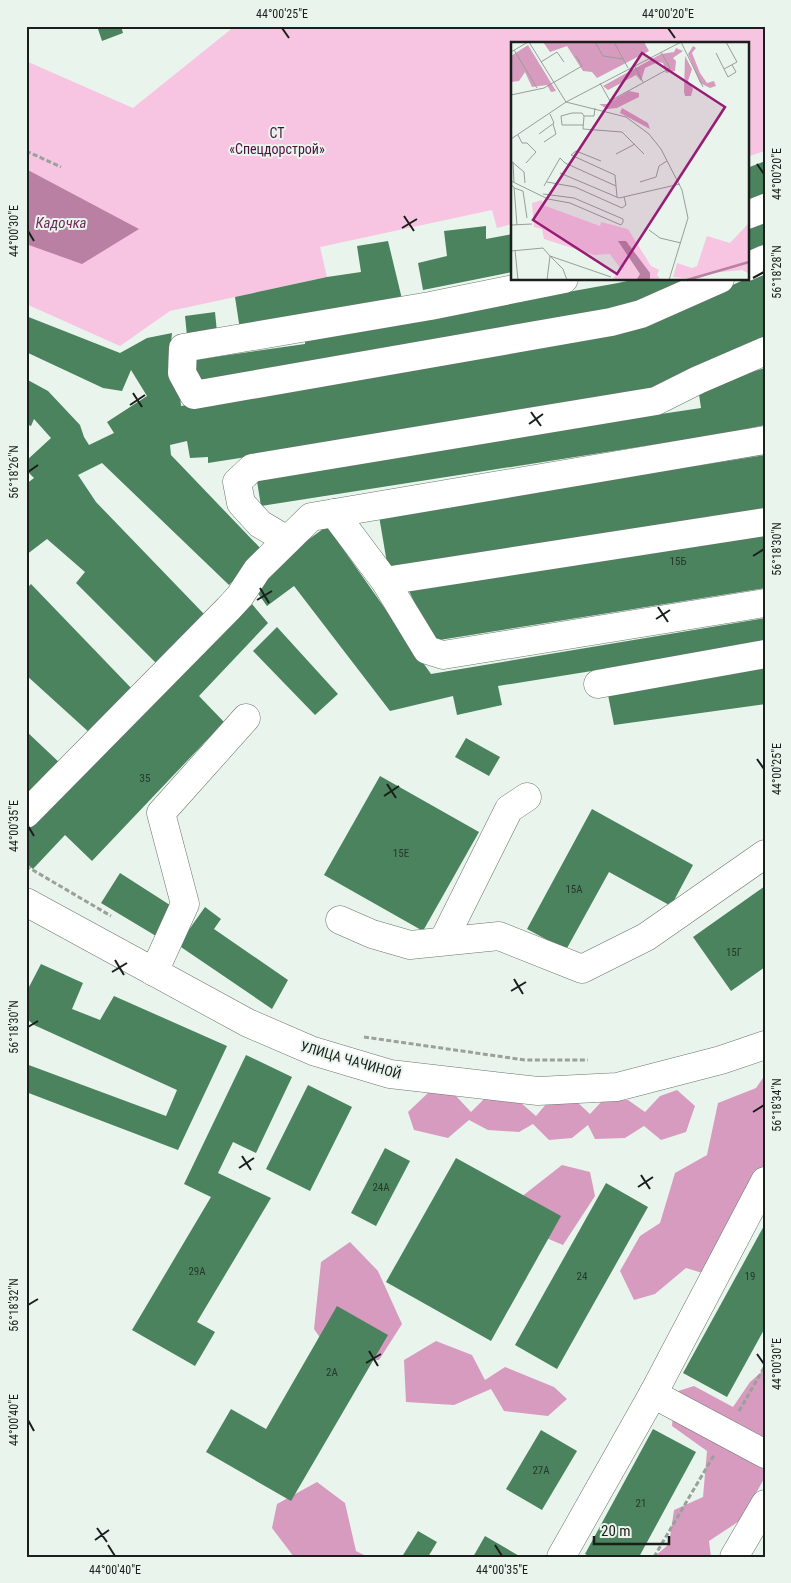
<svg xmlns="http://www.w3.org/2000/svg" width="791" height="1583" font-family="'Roboto Condensed',sans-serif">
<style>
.green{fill:#f7c4e2}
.forest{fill:#d79bbf}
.water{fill:#b980a3}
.building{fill:#4a835d}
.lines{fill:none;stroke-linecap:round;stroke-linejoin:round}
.minor-casing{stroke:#6a756d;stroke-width:29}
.path{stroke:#98a19a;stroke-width:3;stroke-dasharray:5 2.5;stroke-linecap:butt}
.minor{stroke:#fff;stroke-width:28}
.ticks{fill:none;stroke:#1a1f1b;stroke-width:2}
.labels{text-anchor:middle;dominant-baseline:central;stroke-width:4;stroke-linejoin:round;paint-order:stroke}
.number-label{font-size:11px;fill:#26382c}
.park-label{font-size:14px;fill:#520d3e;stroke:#e9f5ec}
.street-label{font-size:14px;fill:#1a1f1b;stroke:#e9f5ec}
.water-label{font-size:15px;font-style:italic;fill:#722c5b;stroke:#e9f5ec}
.inset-river{fill:none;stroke:#b980a3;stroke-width:2.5}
.inset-road{fill:none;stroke:#969f98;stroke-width:1}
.view{fill:#971c74;fill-opacity:0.15;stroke:#971c74;stroke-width:2.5}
.inset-edge{fill:none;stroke:#1a1f1b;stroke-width:2.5}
.neatline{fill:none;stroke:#1a1f1b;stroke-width:2}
.ticks-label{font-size:12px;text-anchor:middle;fill:#1a1f1b}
</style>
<rect width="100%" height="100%" fill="#e9f5ec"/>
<!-- green -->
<polygon class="green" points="235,26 765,26 765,151 747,157 747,44 512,44 512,224 497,228 492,210 320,247 327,277 170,311 120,346 26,304 26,61 133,108"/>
<!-- forest -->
<g class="forest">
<polygon points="765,1075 765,1168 709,1275 686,1268 655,1294 634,1300 620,1271 640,1236 660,1223 675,1173 707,1155 718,1103 756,1088"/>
<polygon points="677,1090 695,1106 686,1132 661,1140 644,1126 625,1138 595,1139 588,1125 572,1138 549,1140 533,1124 519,1132 488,1130 469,1120 448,1138 414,1130 408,1112 430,1091 456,1096 471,1112 485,1098 520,1102 536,1116 547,1103 576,1101 590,1114 602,1101 628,1100 645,1112 660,1096"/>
<polygon points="562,1165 590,1172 595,1196 563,1245 527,1230 516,1201"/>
<polygon points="350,1242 378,1271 402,1324 379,1360 337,1362 314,1329 321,1262"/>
<polygon points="436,1341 472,1355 485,1380 505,1367 554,1387 567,1399 548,1416 504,1411 491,1389 454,1405 406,1402 404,1360"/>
<polygon points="765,1369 765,1477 741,1520 709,1541 711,1557 654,1557 669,1544 674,1510 703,1497 707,1451 672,1426 675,1392 694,1386 733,1407 750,1382"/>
<polygon points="317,1482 345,1503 356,1551 368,1557 294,1557 272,1528 277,1504"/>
</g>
<!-- water -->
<polygon class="water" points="26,169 139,229 82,264 26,244"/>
<!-- building -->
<g class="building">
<polygon points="97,26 121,26 123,33 102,41"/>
<polygon points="765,161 765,195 747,202 747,168"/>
<polygon points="765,222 765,248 747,256 747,229"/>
<polygon points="486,226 486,239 512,234 512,272 423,290 418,263 447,256 444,231"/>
<polygon points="388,241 402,299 240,330 235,297 327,277 361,272 357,246"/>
<polygon points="765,270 765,342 641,396 208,463 208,457 190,458 187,441 170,445 171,455 263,551 229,585 102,463 78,475 96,502 204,614 156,663 76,583 85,572 47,539 26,555 26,484 34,478 26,470 26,461 51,438 34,419 31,426 26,424 26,379 48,391 80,425 84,437 89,445 114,433 107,422 147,396 131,370 122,391 103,388 26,352 26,316 120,353 147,338 172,333 168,375 180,394 181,406 618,332 661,318"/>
<polygon points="636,279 697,279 640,304 198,385 194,360 305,344 305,339 618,283"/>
<polygon points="215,312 217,332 187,336 185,316"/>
<polygon points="765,368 765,425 728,433 261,506 256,475 701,408 698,388"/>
<polygon points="765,455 765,509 388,569 379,516"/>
<polygon points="327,526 431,674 765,618 765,643 498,686 502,705 457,715 453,696 390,711 294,586 267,606 254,588 276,563"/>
<polygon points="765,534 765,588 433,641 408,589"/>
<polygon points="31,584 134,691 91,734 26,675 26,589"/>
<polygon points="252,604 268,623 199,696 224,722 92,861 65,835 33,869 26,863 26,827"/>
<polygon points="277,627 338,694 315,715 253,651"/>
<polygon points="765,663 765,704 614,725 607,690"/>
<polygon points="26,731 62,765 26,800"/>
<polygon points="466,738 500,757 489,776 455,757"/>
<polygon points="380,776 479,832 423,931 324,875"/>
<polygon points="592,809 693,865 671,906 609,872 566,950 527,929"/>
<polygon points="120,873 173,907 156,936 101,903"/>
<polygon points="765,886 765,967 731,991 693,937"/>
<polygon points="205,907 221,919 214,929 288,980 272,1009 178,945"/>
<polygon points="41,964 83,983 72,1009 100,1020 114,996 227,1046 178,1150 26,1092 26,1064 166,1116 177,1090 34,1025 26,1018 26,986 29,987"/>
<polygon points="246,1055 292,1077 256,1153 233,1142 218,1173 271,1198 197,1322 215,1332 195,1366 132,1330 211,1197 184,1184"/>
<polygon points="308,1085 352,1107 310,1191 266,1169"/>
<polygon points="385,1148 410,1161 376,1226 351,1213"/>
<polygon points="456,1158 561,1216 491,1341 386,1282"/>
<polygon points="606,1183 648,1207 557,1369 515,1345"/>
<polygon points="765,1224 765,1328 727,1397 683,1373"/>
<polygon points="337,1306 388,1335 291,1501 206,1452 231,1409 266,1429"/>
<polygon points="653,1429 696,1452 639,1557 591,1557 585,1554"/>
<polygon points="541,1430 577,1451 542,1510 506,1489"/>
<polygon points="418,1531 437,1542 428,1557 405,1557 403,1555"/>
<polygon points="485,1536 521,1557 473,1557"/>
</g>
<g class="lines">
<defs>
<g id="minor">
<polyline points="747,215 765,208"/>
<polyline points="747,267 765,259"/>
<polyline points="564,279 430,306 183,348 182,373 194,395 611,322 641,314 720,279"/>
<polyline points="334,513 385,581 427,650 443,655 765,603"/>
<polyline points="287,540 260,524 241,503 237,482 252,468 656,401 698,380 765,351"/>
<polyline points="385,581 765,522"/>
<polyline points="598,684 765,654"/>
<polyline points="26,814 228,609 240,596 257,570 311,517 765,440"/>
<polyline points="26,902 248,1023 313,1051 390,1074 538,1091 617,1087 721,1060 765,1045"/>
<polyline points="340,920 372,934 410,945 499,936 582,969 646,937 765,854"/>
<polyline points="443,941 509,809 527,797"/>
<polyline points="154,972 185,904 161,813 246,718"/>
<polyline points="653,1394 765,1454"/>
<polyline points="561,1557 653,1394 765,1181"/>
<polyline points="734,1557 765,1504"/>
</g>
</defs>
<!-- minor casing -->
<use href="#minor" class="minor-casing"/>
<!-- path -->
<g class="path">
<polyline points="26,151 61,167"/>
<polyline points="26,866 111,916"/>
<polyline points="364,1037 525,1060 588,1060"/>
<polyline points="739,1411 765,1366"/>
<polyline points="654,1557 714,1455"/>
</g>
<!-- minor -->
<use href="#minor" class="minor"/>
</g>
<!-- ticks -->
<path class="ticks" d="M282,28L289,38M668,28L675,38M757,164L764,174M404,216L414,231M402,228L417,219M28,231L34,241M753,278L764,272M133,393L142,407M130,405L145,395M531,412L541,426M529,424L543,414M28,472L38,465M753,556L764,549M260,588L269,603M257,600L272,591M658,607L668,622M656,619L670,610M757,759L764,769M387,784L396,798M384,796L399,786M28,826L34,836M115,960L124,975M112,972L127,963M514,979L523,994M511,991L526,982M28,1027L38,1021M753,1112L764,1105M242,1156L251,1170M239,1168L254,1158M641,1175L650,1189M638,1187L653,1177M28,1305L38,1299M369,1351L378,1366M757,1354L764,1364M366,1363L381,1354M28,1420L34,1431M97,1528L107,1542M95,1540L109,1530M108,1545L115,1556M495,1545L502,1556"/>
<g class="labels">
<!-- number labels -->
<g class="number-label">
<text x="678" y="561">15Б</text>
<text x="145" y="778">35</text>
<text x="401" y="853">15Е</text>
<text x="574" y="889">15А</text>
<text x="734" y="952">15Г</text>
<text x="381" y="1187">24А</text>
<text x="197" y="1271">29А</text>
<text x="582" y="1276">24</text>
<text x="750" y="1276">19</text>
<text x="332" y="1372">2А</text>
<text x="541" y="1470">27А</text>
<text x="641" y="1503">21</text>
</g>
<!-- park labels -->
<g class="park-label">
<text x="277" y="133">СТ<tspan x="277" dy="16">«Спецдорстрой»</tspan></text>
</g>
<!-- street labels -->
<g class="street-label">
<text transform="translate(351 1060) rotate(16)">УЛИЦА ЧАЧИНОЙ</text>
</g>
<!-- water labels -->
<g class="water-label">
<text x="61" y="223">Кадочка</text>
</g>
</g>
<!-- overview -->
<g transform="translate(511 42)">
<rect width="238" height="238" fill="#e9f5ec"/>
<path d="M31,158L32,163L89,184L90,180L117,187L140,224L148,228L146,233L149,237H102L109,226L99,212L83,213L33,197L31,187L23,185L21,161ZM237,182V231L231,228L200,231L182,237L162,235L166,221L181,226L186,224L196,194L219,201Z" fill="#f7c4e2"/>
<path d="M32,0H133L138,9L86,36L81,30L72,29L56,4L39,10ZM17,3L45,49L40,50L36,43L21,45L14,30L8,39L0,40V14ZM182,4L185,6L181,11L189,31L196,41L203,39L205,44L199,46L189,41L177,12ZM165,6L172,9L162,16L165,19L164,29L155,31L152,21L147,20L134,26L130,39L125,33L97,48L92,44L150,12L163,10ZM174,14L181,27L177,39L182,47L180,54H174L173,50ZM118,49L128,51V55L106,66L96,67L88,62H96ZM111,66L137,81L139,87L109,71Z" fill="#d79bbf"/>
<path d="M107,199H115L139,231V237H126L129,232Z" fill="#b980a3"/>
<path class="inset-river" d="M176,238L238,220"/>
<path class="inset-road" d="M18,0L55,60M84,0L92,14L112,17L117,26M103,0L112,17M170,0L192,45M3,8L26,46M0,10L17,0M205,11L213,27L226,20L215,0M30,20L46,10L53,20M123,23L132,40M213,27L217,35L225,30L221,23M89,41L99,59L159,26L150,10M0,53L33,46L71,24L65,14M55,60L115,75L138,92L150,107L171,148L177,176L158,238M84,66L83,74H73L72,87L111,90L133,112M72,83H51L50,74L61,71H71L73,74M28,92L43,81L39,72M7,93L11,101H16L25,110L15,121M0,97L55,60L170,0M33,100L45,92L42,82M105,112L124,102M0,119L13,130L14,141M90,119L65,109L60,113L104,133L106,155M2,120L3,140M49,131L108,156L169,142M0,139L37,157L59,161L110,183L112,180V177L63,156L32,152M36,140L64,145L111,166L115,163L113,155M129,140L145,135L148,124L156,119M0,143L3,145L6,183M33,144L49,116L54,121L105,144M3,146L12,149L16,176M0,183L21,182M138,188L149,196L170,201M4,208L7,238M0,209L32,206L39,214L100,235M36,238L39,214L52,227L56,238"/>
<path class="view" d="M131,11L214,65L106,232L22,178Z"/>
<rect width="238" height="238" class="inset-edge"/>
</g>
<!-- border -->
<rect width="791" height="1583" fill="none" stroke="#e9f5ec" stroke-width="55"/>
<!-- scale -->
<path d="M594 1536v8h75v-8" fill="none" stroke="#1a1f1b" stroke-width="2.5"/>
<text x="601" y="1536" font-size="15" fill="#1a1f1b" stroke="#e9f5ec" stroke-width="4" paint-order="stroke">20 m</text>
<rect x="28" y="28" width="736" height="1528" class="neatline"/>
<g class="ticks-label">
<text x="282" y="18">44°00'25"E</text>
<text x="668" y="18">44°00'20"E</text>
<text transform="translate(777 174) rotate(-90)" y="4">44°00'20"E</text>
<text transform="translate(14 231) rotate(-90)" y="4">44°00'30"E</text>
<text transform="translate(777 272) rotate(-90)" y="4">56°18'28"N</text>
<text transform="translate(14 472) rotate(-90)" y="4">56°18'26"N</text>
<text transform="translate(777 549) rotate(-90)" y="4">56°18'30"N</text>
<text transform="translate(777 769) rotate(-90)" y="4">44°00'25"E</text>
<text transform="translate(14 826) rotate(-90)" y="4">44°00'35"E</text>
<text transform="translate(14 1027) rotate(-90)" y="4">56°18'30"N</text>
<text transform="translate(777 1105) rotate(-90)" y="4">56°18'34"N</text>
<text transform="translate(14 1305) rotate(-90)" y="4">56°18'32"N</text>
<text transform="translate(777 1364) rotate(-90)" y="4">44°00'30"E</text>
<text transform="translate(14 1420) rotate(-90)" y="4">44°00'40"E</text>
<text x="115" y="1574">44°00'40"E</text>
<text x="502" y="1574">44°00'35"E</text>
</g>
</svg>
